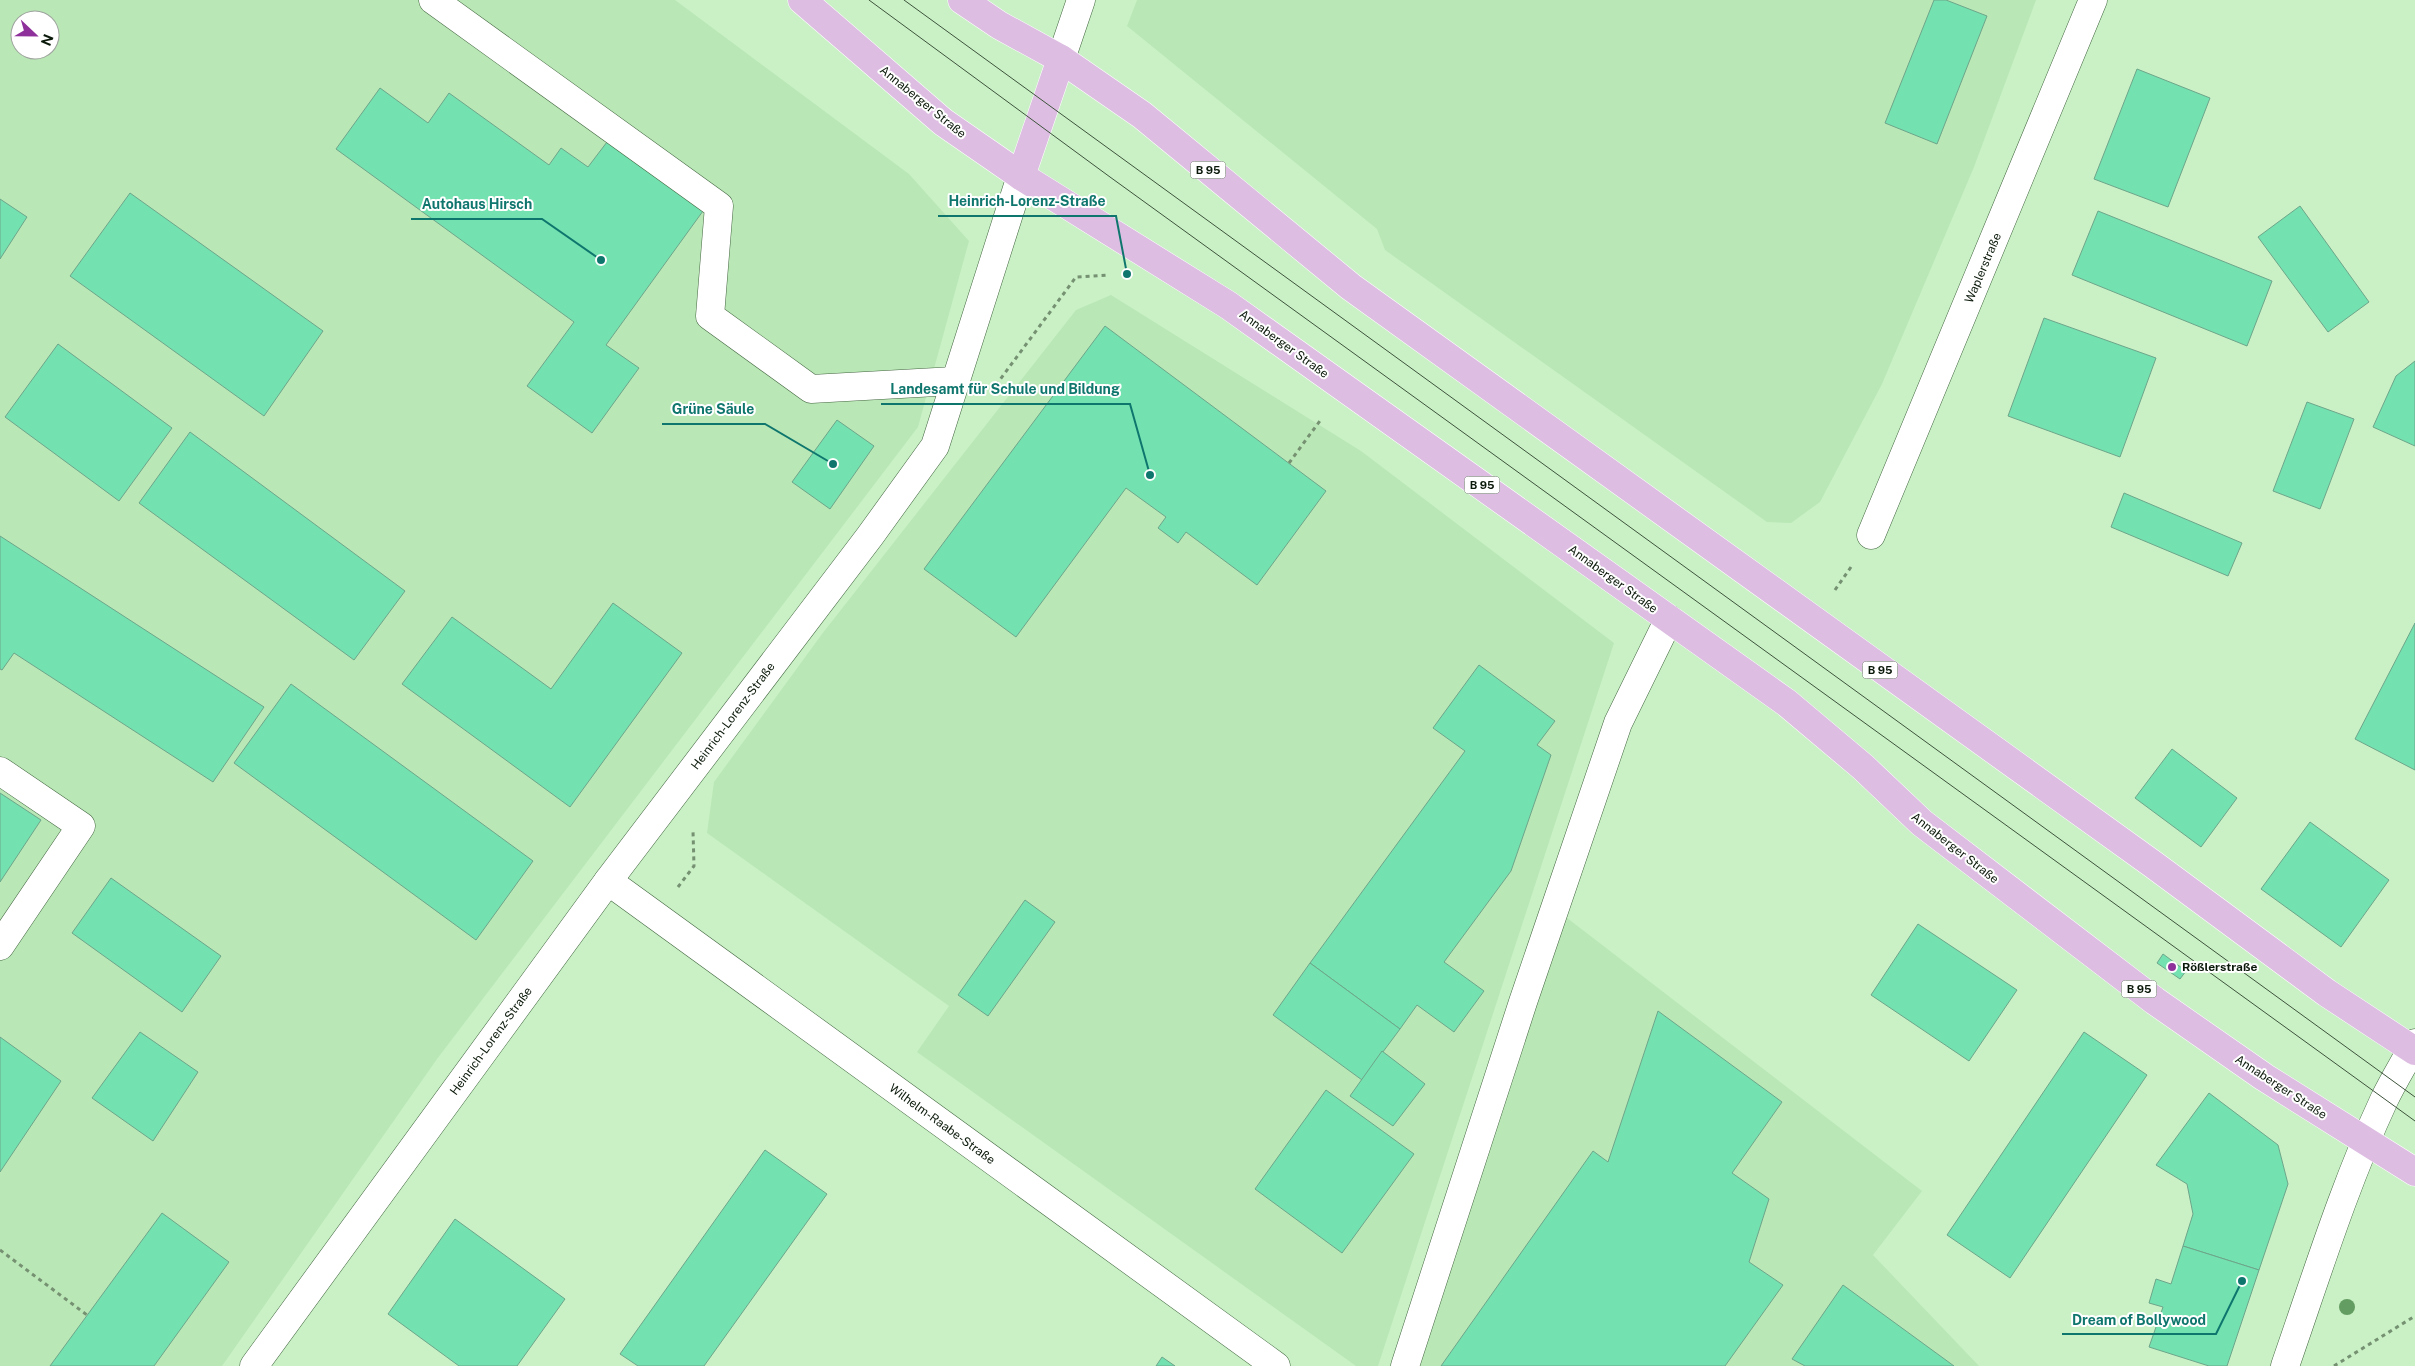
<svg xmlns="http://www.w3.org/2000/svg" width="2415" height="1366" font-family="'Public Sans',sans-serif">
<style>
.built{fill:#bae7b6;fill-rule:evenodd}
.building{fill:#73e2b0;stroke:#6da58a}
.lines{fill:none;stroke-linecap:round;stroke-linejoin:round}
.minor-casing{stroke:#436640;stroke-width:29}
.major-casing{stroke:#fff;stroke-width:29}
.path{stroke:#759172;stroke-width:3;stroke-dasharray:4 4;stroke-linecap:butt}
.minor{stroke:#fff;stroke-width:28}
.major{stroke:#ddbee2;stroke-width:28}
.tram{stroke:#3e533c;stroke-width:1}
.tree{fill:#649d61}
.poi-dot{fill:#8e319b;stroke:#fff;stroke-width:2}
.labels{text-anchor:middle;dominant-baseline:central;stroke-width:4;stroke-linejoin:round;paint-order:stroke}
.shield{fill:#fff;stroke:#545e54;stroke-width:1}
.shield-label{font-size:11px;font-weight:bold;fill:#0b190a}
.street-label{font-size:12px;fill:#0b190a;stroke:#fff}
.poi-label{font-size:12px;font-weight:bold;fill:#0b190a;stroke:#fff;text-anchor:start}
.leader{fill:none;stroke:#0f766e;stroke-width:2}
.callout-dot{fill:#0f766e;stroke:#fff;stroke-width:2}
.callout-label{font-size:14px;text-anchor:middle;font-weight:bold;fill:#0f766e;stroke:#fff;stroke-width:4;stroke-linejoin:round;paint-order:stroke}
</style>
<rect width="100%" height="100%" fill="#c9f1c5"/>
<!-- built -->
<g class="built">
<path d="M0,0H675L909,174L969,241L918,427L437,1059L222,1366H0ZM20,20H50V50H20Z"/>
<polygon points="1137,0 2036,0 1974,167 1882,384 1820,502 1791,523 1767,522 1385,250 1377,229 1127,26"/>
<polygon points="1111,295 1361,451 1614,643 1378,1366 1356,1366 917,1052 949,1006 707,833 714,782 822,634 1076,310"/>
<polygon points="1558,911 1922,1191 1873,1255 1979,1366 1408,1366"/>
</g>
<!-- building -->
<g class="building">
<polygon points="1934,0 1946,0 1987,16 1937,144 1885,123"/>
<polygon points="2137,69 2210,98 2168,207 2094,179"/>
<polygon points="380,88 428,123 449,93 549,165 561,148 588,167 607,142 703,211 606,345 639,368 592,433 527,386 574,322 336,149"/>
<polygon points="130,193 323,331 264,416 70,276"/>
<polygon points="0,199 27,217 0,259"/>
<polygon points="2300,206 2369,302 2328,332 2258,237"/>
<polygon points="2098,211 2272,281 2247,346 2072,275"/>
<polygon points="2044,318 2156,358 2120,457 2008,416"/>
<polygon points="1105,326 1326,491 1257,585 1186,532 1178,543 1158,528 1166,517 1126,488 1016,637 924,569"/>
<polygon points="58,344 172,428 119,501 5,417"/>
<polygon points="2415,361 2415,446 2373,427 2396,376"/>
<polygon points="2307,402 2354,419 2320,509 2273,491"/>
<polygon points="837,420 874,446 830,509 792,482"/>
<polygon points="190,432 405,591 354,660 139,503"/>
<polygon points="2124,493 2242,543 2228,576 2111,527"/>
<polygon points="0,536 264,707 213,782 14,653 2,670 0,669"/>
<polygon points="613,603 682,653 570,807 402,684 452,617 551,689"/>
<polygon points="2415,623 2415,770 2355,739"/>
<polygon points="1479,665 1555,721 1537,745 1551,755 1511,871 1444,962 1484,991 1454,1032 1417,1005 1400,1029 1310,963 1465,751 1433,728"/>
<polygon points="291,684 533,861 476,940 234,763"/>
<polygon points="2172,749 2237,798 2201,847 2135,798"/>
<polygon points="0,793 41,820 0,882"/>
<polygon points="2310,822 2389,880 2341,947 2261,889"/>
<polygon points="111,878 221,956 182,1012 72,933"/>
<polygon points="1025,900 1055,922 988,1016 958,995"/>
<polygon points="1918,924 2017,990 1969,1061 1871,995"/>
<polygon points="2163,954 2186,971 2180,979 2157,963"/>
<polygon points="1310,963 1400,1029 1362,1080 1273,1015"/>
<polygon points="1658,1011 1782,1102 1732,1173 1769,1199 1749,1262 1783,1285 1725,1366 1441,1366 1593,1151 1608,1162"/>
<polygon points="140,1032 198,1072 153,1141 92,1098"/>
<polygon points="2084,1032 2147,1075 2010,1278 1947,1235"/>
<polygon points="0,1037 61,1081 0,1172"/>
<polygon points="1382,1051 1425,1084 1393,1126 1350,1096"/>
<polygon points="1326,1090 1414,1154 1342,1253 1255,1189"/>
<polygon points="2209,1093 2278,1145 2288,1184 2259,1270 2183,1246 2193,1214 2187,1184 2156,1165"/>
<polygon points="765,1150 827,1194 704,1366 638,1366 620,1354"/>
<polygon points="162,1213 229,1262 154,1366 50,1366"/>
<polygon points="455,1219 565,1299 517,1366 459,1366 388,1314"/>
<polygon points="2183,1246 2259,1270 2227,1366 2209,1366 2149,1347 2163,1307 2149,1303 2156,1279 2171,1284"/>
<polygon points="1843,1285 1954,1366 1805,1366 1792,1359"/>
<polygon points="1162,1357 1175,1366 1156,1366"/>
</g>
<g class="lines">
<defs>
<g id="minor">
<polyline points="433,0 719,206 710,316 811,389 954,381"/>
<polyline points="1061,59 1081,0"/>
<polyline points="1871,535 2093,0"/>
<polyline points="0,771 81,826 0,946"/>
<polyline points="608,881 1276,1366"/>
<polyline points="254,1366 608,881 870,536 935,446 1021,176"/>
<polyline points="1405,1366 1523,1002 1618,723 1669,619"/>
<path d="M2285,1366C2316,1277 2344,1186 2384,1100C2393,1081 2405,1062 2415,1043"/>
</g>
<g id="major">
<polyline points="802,0 943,122 1021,176 1228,305 1787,703 1863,767 1922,823 2155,1001 2264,1077 2415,1172"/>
<polyline points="962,0 999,25 1061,59 1142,115 1351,287 2154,865 2327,993 2415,1051"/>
<polyline points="1021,176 1061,59"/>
</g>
</defs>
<!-- minor casing -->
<use href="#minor" class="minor-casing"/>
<!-- major casing -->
<use href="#major" class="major-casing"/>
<!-- path -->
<g class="path">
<polyline points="996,385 1076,277 1108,275"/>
<polyline points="1289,463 1322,418"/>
<polyline points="1835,590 1851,567"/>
<polyline points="678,887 694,866 693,831"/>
<polyline points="0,1250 87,1315"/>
<polyline points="2334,1366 2415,1316"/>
</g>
<!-- minor -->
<use href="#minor" class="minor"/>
<!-- major -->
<use href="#major" class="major"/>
<!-- tram -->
<g class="tram">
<polyline points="869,0 1110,177 2415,1121"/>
<polyline points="904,0 2415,1097"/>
</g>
</g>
<!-- trees -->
<circle class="tree" cx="2347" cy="1307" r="8"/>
<!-- markers -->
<circle class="poi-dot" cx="2172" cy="967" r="5"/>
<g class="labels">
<!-- shield labels -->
<g class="shield">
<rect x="1190.5" y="161.5" width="35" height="17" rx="4"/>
<rect x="1464.5" y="476.5" width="35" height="17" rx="4"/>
<rect x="1862.5" y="661.5" width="35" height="17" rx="4"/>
<rect x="2121.5" y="980.5" width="35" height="17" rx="4"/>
</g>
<g class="shield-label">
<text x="1208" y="170">B 95</text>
<text x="1482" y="485">B 95</text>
<text x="1880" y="670">B 95</text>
<text x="2139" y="989">B 95</text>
</g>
<!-- street labels -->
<g class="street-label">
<text transform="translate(923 102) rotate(39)">Annaberger Straße</text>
<text transform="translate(1983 268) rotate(-67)">Waplerstraße</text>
<text transform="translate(1284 344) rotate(36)">Annaberger Straße</text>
<text transform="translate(1613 579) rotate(36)">Annaberger Straße</text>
<text transform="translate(733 716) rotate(-53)">Heinrich-Lorenz-Straße</text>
<text transform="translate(1955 848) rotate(38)">Annaberger Straße</text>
<text transform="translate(491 1041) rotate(-54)">Heinrich-Lorenz-Straße</text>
<text transform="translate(2281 1087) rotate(33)">Annaberger Straße</text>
<text transform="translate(942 1124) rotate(36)">Wilhelm-Raabe-Straße</text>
</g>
<!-- poi labels -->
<g class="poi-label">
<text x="2182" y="967">Rößlerstraße</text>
</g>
</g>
<!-- callouts -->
<path class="leader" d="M1127 274L1116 216H938M601 260L542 219H411M1150 475L1130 404H881M833 464L765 424H662M2242 1281L2216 1334H2062"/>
<g class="callout-dot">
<circle cx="1127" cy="274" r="5"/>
<circle cx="601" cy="260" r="5"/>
<circle cx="1150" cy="475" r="5"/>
<circle cx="833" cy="464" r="5"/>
<circle cx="2242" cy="1281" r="5"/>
</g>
<g class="callout-label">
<text x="1027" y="206">Heinrich-Lorenz-Straße</text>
<text x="477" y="209">Autohaus Hirsch</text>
<text x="1005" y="394">Landesamt für Schule und Bildung</text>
<text x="713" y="414">Grüne Säule</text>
<text x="2139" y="1325">Dream of Bollywood</text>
</g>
<!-- north arrow -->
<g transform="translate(35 35) rotate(112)"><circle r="24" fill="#ffffff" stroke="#9da39d"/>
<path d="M0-4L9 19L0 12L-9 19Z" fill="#8e319b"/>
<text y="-8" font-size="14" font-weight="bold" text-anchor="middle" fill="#0b190a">N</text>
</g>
</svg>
